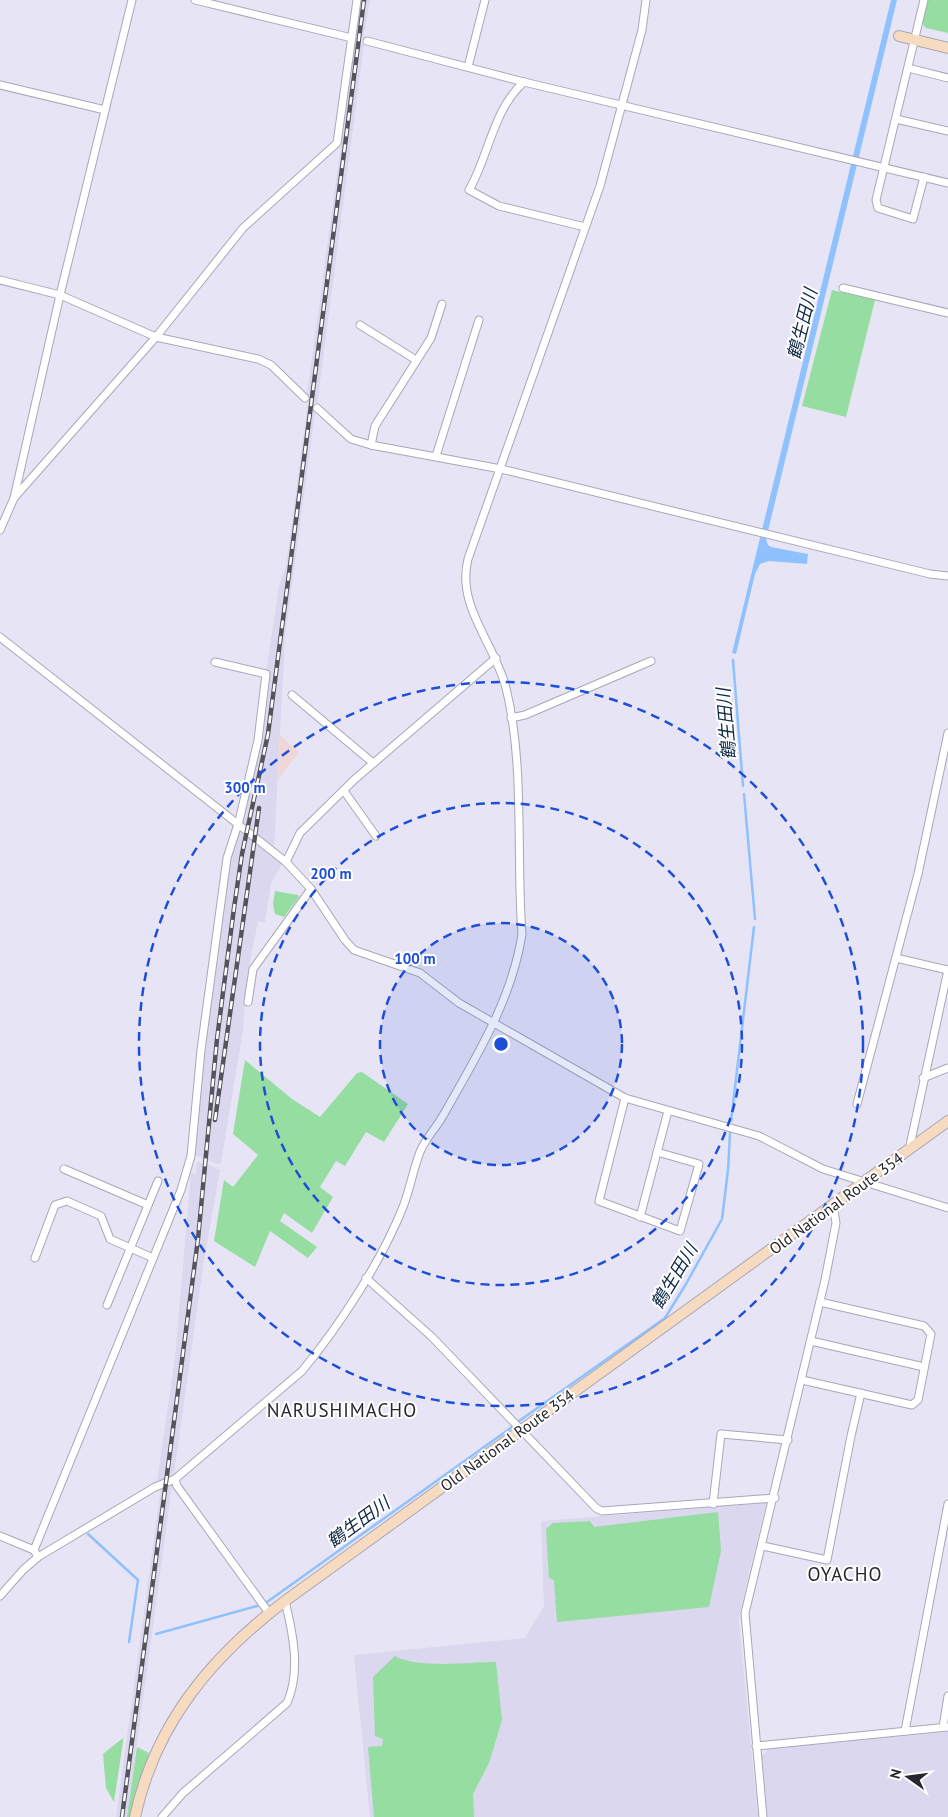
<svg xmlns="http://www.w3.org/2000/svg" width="948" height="1817" font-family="'PT Sans','Noto Sans JP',sans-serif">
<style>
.built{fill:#dad7ee}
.industrial{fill:#f0d6d7}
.green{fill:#95dda1}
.water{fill:#8fc1fe}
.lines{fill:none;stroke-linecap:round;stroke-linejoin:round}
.stream{stroke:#8fc1fe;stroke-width:2.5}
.street-casing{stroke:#a9a7b6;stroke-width:9}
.secondary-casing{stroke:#a9a7b6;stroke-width:12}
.street{stroke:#fff;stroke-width:7}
.secondary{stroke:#f7dbc1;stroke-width:10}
.rail-casing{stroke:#54545c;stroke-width:4.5}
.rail{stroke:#fff;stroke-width:2.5;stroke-dasharray:8;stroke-linecap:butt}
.ring{fill:none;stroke:#1d4ed8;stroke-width:2.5;stroke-dasharray:9 6}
.labels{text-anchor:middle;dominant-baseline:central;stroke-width:4;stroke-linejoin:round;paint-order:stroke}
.street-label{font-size:16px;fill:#27272d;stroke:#fff}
.water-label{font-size:18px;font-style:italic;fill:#102a47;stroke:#fff}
.quarter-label{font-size:19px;letter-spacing:1px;fill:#27272d;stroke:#fff}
.centre{fill:#1d4ed8;stroke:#fff;stroke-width:2.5}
.ring-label{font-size:15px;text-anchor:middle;font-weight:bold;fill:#1d4ed8;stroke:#fff;stroke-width:4;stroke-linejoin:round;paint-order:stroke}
</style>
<rect width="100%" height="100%" fill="#e7e5f5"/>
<!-- built -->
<g class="built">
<polygon points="360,0 370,0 363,39 355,36"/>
<polygon points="355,42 364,44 317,405 307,395"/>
<polygon points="308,403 315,412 285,637 274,850 240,824 247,796 251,795 254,783 250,781 279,586 286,566"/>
<polygon points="238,832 243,833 282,864 271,884 265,922 258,922 247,976 243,1030 221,1163 217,1164 194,1154 203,1053 229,859"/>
<polygon points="197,1162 210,1165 220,1170 204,1260 174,1474 170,1479 157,1481 175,1358 191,1173 196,1174"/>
<polygon points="172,1486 127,1817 116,1817 161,1488"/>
<polygon points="766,1503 740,1611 739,1623 758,1817 370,1817 354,1655 525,1638 544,1606 541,1521"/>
<polygon points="948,1732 948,1817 767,1817 762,1756 768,1749"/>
</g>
<!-- industrial -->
<polygon class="industrial" points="280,735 299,752 278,779"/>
<!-- green -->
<g class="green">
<polygon points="928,0 948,0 948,33 926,28 922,23"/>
<polygon points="832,290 875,300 846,417 802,406"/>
<polygon points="275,891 298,895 299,897 284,917 275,914 273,904"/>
<polygon points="245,1060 292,1099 320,1117 357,1073 362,1072 408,1104 384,1142 366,1132 345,1166 336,1161 320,1187 333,1197 312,1233 284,1213 280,1221 317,1247 308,1258 270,1231 255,1267 214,1241 224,1180 233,1187 258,1155 233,1134"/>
<polygon points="718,1512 721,1551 709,1607 557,1622 554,1580 549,1578 546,1529 553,1523 590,1521 594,1527"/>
<path d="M395,1656C417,1669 470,1662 496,1662L502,1720L489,1763L473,1794L474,1817H374L368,1747L382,1746L383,1739L375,1736L373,1677Z"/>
<polygon points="123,1738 123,1742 114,1802 106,1788 103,1754"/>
<polygon points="137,1747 149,1753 130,1817 127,1817"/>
</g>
<!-- water -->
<polygon class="water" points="891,0 897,0 766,539 768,545 771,547 808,554 807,564 769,561 760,564 755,574 736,654 732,653"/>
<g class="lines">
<!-- stream -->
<g class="stream">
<polyline points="733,660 743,786"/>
<polyline points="744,794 755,919"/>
<polyline points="731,1121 754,927"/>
<polyline points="519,1421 665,1318 686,1284 722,1219 728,1170 730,1133"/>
<polyline points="88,1534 138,1580 129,1642"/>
<polyline points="267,1602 512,1427"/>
<polyline points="156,1634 257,1606"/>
</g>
<defs>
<g id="street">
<polyline points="195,0 352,38"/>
<polyline points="367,41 524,82 948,183"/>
<polyline points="468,67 485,0"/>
<polyline points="908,68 948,78"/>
<path d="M524,82C493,109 489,156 469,190L499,206L585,227"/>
<polyline points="0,85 105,110"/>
<polyline points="896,119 948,131"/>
<polyline points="924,177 913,219 878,208 876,200 924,0"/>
<polyline points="0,280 60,295 156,337 258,359 271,365 305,398"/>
<polyline points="843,288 948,313"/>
<polyline points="360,325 416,360"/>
<polyline points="317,408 351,439 371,445 501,469 930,574 948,576"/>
<polyline points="371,445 375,426 431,338 442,304"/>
<polyline points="436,456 479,320"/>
<polyline points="14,498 156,337 243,228 337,143 357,0"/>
<polyline points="0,530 14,498 60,295 132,0"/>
<polyline points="0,637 286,862"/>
<polyline points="496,658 355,779 300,833 286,862 311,889 345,940 354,950 420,973 459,1003 625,1098 759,1136 823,1169 948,1208"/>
<polyline points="292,695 373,763"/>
<polyline points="511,718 525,715 651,661"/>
<polyline points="344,791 376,836"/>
<polyline points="896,958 948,970"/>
<polyline points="248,1002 253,969 311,889"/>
<polyline points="923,1078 948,1068"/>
<polyline points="625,1098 599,1201 680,1231 699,1164 657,1152"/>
<polyline points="857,1104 918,874 948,733"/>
<polyline points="909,1150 948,970"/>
<polyline points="64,1169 148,1205"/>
<polyline points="640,1217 668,1111"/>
<polyline points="35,1258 55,1205 67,1201 101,1216 110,1239 153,1258"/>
<polyline points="366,1278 432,1337 596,1508 602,1511 775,1498"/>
<polyline points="107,1305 158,1181"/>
<polyline points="811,1341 924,1367"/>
<polyline points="802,1380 912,1405 918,1400 931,1334 924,1326 820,1302"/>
<polyline points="175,1479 177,1486 269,1613"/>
<polyline points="713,1504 721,1434 788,1440"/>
<polyline points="0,1536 34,1550"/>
<polyline points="763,1546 827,1560 851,1436 861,1393"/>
<polyline points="38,1557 34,1550 181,1190 191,1156 201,1050 227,858 239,821 258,740 266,674 215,662"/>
<path d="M0,1596L23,1570L38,1557L155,1487L175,1479L302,1371C340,1325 381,1262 403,1207C410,1189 413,1170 420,1152C425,1139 437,1127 444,1114C476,1057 512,1000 522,934C516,855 525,765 506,688C495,644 456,606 468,559L600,186L642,30L646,0"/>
<polyline points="943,1727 948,1696"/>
<polyline points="905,1731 948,1504"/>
<polyline points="756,1746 948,1727"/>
<path d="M162,1817L183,1793L287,1703C301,1672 293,1633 285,1601"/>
<polyline points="763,1817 745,1613 825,1280 836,1223 833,1205"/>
</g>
<g id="secondary">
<polyline points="899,36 948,48"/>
<path d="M135,1817C155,1724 211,1657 285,1601L948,1121"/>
</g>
</defs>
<!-- street casing -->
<use href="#street" class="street-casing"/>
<!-- secondary casing -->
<use href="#secondary" class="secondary-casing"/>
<!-- street -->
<use href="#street" class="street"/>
<!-- secondary -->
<use href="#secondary" class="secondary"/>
<defs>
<g id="rail">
<polyline points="215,1120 259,808"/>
<polyline points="122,1817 198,1239 217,1039 234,908 242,854 268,734 364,0"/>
</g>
</defs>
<!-- rail casing -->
<use href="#rail" class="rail-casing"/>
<!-- rail -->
<use href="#rail" class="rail"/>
</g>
<!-- distance rings -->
<circle cx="501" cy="1044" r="121" fill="#1d4ed8" fill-opacity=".12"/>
<g class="ring">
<circle cx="501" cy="1044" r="121"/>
<circle cx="501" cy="1044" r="241"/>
<circle cx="501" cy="1044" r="362"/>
</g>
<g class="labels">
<!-- street labels -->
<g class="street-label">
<text transform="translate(836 1203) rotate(-36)">Old National Route 354</text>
<text transform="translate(507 1440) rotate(-36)">Old National Route 354</text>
</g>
<!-- water labels -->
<g class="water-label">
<text transform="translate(802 324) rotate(-76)">鶴生田川</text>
<text transform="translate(726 724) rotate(-95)">鶴生田川</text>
<text transform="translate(674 1276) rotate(-59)">鶴生田川</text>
<text transform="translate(358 1522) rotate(-36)">鶴生田川</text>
</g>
<!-- quarter labels -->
<g class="quarter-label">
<text x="342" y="1410">NARUSHIMACHO</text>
<text x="845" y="1574">OYACHO</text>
</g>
</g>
<circle cx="501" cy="1044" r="8" class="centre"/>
<g class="ring-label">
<text x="245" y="793">300 m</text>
<text x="331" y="879">200 m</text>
<text x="415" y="964">100 m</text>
</g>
<!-- north arrow -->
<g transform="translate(908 1777) rotate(284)" stroke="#ffffff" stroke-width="4" paint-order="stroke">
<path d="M0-4L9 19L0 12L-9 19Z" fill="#27272d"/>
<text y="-8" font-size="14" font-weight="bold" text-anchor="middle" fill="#27272d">N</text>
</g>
</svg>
